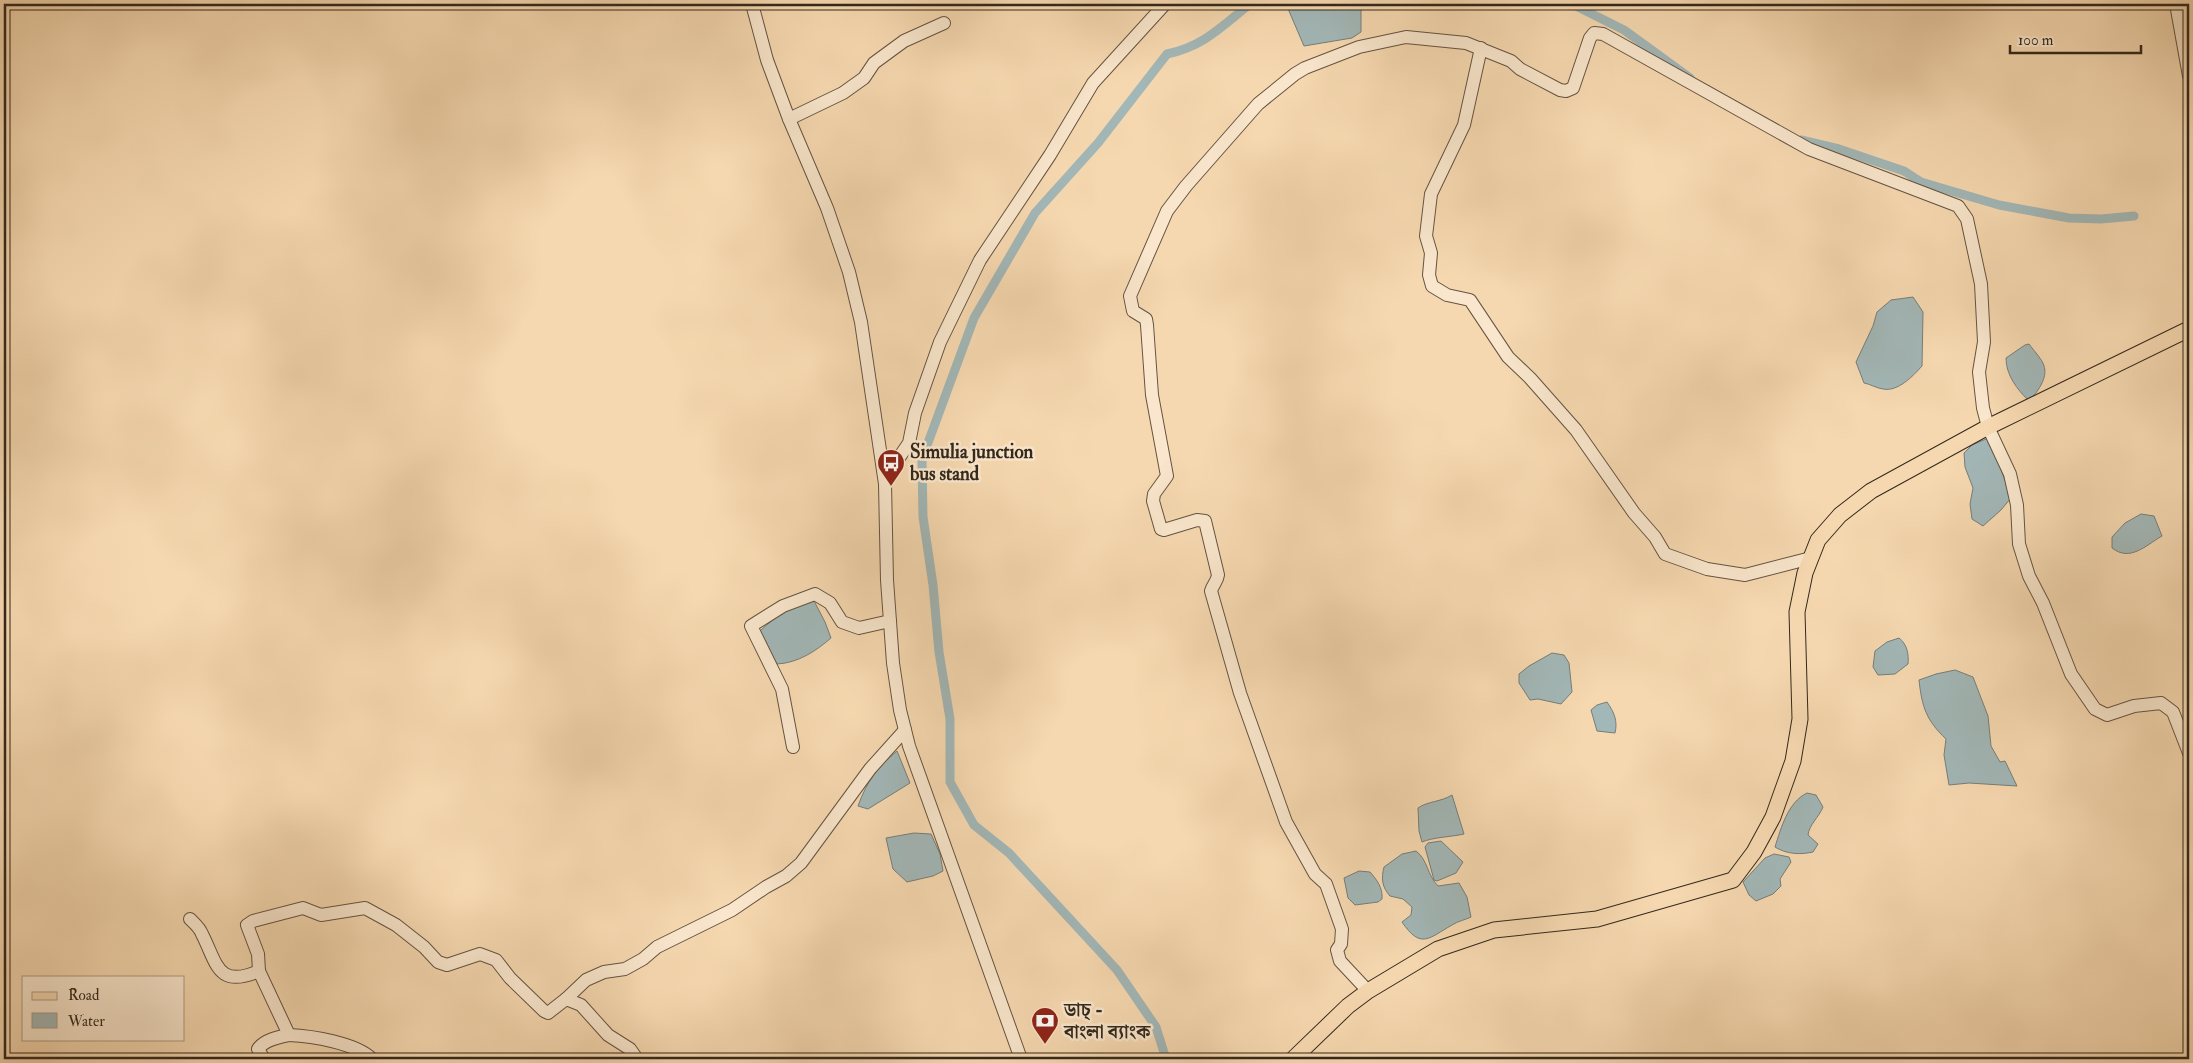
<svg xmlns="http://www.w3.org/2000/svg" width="2193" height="1063" font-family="'IM FELL Double Pica','Noto Serif Bengali',serif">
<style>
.water{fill:#a2b7b7;stroke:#767e79}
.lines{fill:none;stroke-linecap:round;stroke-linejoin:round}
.canal{stroke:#a2b7b7;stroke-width:9}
.minor-casing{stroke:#645441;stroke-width:14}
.major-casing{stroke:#33281c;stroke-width:17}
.minor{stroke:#f9e6cc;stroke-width:12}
.major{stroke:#f6d8b0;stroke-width:15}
.labels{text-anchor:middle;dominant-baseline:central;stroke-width:5;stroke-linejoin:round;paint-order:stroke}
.poi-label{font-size:19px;font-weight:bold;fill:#33281c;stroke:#f9e6cc;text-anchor:start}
</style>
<rect width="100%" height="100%" fill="#f6d8b0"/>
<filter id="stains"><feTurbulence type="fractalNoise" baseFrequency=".004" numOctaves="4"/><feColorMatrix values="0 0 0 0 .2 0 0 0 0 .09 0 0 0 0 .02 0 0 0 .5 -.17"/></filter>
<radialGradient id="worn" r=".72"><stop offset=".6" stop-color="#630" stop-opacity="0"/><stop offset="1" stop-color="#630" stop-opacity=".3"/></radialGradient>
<!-- water -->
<g class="water">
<polygon points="1286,4 1361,4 1361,32 1352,38 1304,46"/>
<path d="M1913,297L1923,312L1922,366C1913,376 1898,392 1883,389C1876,388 1870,384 1864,383L1856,362L1873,326L1877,312L1891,300Z"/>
<path d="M2029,344C2040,359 2051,366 2041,385C2037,392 2034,396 2028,400C2017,389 2006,375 2006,358L2025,345Z"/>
<polygon points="1986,439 1993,446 2011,498 2001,510 1983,526 1972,519 1970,504 1973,488 1965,467 1964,453 1972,445"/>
<path d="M2141,514L2154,516L2162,536C2145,546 2130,562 2112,548V537L2125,523Z"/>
<path d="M813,599L825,622L831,638C816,651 798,663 777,664L760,631C776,616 792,606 813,599Z"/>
<path d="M1899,638C1907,644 1909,654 1908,664L1895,674L1878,675L1873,667L1875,651L1887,642Z"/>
<polygon points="1552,653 1564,655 1569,663 1572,692 1561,704 1538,699 1530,700 1519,683 1519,674 1529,666"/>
<path d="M1955,670L1973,677L1988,716L1991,746L2000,762L2005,761L2017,786L1969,783L1949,785L1944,755L1946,739C1926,720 1922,707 1919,680L1936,674Z"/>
<path d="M1607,702C1614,712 1618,721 1615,733L1597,731L1591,710L1597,705Z"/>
<path d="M897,751L910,783L868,809L858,806C867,781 877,768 897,751Z"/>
<path d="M1807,793L1816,795L1823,807C1819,817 1809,825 1808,835L1818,844L1813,852C1800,855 1786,854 1775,847C1781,828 1788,802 1807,793Z"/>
<path d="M1452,795L1464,834C1451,837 1434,837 1422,842L1419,831L1418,808C1428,801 1441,802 1452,795Z"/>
<polygon points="914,833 931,834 940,854 943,871 933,876 907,882 893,869 886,838"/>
<polygon points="1441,841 1463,862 1456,873 1437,881 1434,880 1425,847 1428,843"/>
<path d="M1416,851C1428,860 1427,875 1438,886L1459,883L1467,897L1471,917C1465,920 1458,921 1452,925C1429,938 1421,950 1402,922L1411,915L1412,907L1403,899L1390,896C1382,887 1381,879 1384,867L1402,854Z"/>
<polygon points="1774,854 1789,857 1791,862 1780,879 1781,886 1773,894 1756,901 1749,895 1743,882 1765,858"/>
<path d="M1359,871L1370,872C1377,880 1383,888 1382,899L1378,902L1355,905L1348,898L1344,878Z"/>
</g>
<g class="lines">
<!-- canal -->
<g class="canal">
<polyline points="1572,4 1624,30 1690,78"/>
<polyline points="1801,140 1839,149 1904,171 1921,182 1999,205 2069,218 2101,219 2134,216"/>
<path d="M1166,1059L1156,1027L1117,970L1009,853L974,825L950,782V719L939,652L933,585L923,517L922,459L974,318L1035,213L1098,143L1167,54C1204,46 1221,27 1250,4"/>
</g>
<defs>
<g id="minor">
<polyline points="752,4 767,60 789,119 827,208 849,272 861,322 885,484"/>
<polyline points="2176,4 2189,76"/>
<polyline points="1481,48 1464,125 1431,194 1426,236 1431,253 1429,275 1432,286 1447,295 1470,300 1508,357 1530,378 1576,430 1634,513 1655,537 1665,554 1707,569 1745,575 1811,558"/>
<polyline points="789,119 843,93 864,78 874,63 904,41 944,23"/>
<polyline points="793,747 782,689 751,626 783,606 815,594 830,603 842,622 859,628 890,621"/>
<path d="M190,919C194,923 200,928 202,934C217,963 217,989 259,971L289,1035C278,1037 264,1040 258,1049L264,1059"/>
<polyline points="259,971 258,954 247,925 253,921 303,908 321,915 365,908 396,925 424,947 438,962 447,965 480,954 496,960 510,978 544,1011 548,1013 566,999 581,1005 608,1035 630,1049 637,1059"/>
<path d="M1368,991L1340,961L1337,950L1341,944L1342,929L1326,884L1315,874L1286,822L1240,693L1211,591C1213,584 1217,582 1218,575L1205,521L1197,520L1164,530L1161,529L1153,501L1154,494L1167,476L1152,395L1147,325L1146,319L1133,311L1130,296L1167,211L1186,186L1258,104L1295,74L1305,68L1359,47L1406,37L1466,43L1511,61L1520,69L1560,90L1566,91L1573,88L1590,38L1594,33L1603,34L1809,149L1958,206L1967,219L1981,284L1984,342L1979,372L1983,408L1988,427L2010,474L2017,505L2019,544L2029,576L2043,603L2071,674L2095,709L2107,715L2134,706L2161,703L2173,712L2189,753"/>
<polyline points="566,999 586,980 604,972 625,969 643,959 657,947 732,910 766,887 786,876 801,863 870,769 905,730"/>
<path d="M289,1035C312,1036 356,1043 372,1059"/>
<polyline points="1021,1059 909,746 900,710 893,663 887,580 885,484 894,465 909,443 915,413 940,342 980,260 1050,155 1093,83 1165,4"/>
</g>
<polyline id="major" points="1293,1059 1348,1006 1368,991 1438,949 1494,930 1597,919 1733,880 1754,852 1773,817 1793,761 1800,719 1797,612 1805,573 1818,540 1840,515 1871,491 1988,427 2189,329"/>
</defs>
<!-- minor casing -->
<use href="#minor" class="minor-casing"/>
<!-- major casing -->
<use href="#major" class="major-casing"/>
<!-- minor -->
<use href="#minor" class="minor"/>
<!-- major -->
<use href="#major" class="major"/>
</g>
<!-- icons -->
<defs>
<symbol id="bus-pin" viewBox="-11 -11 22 30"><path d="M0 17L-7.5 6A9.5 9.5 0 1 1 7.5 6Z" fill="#8f2418" stroke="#f9e6cc"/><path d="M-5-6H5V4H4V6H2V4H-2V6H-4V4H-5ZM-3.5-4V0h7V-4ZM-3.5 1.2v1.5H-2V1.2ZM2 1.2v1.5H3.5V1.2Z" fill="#fff"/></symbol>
<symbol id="bank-pin" viewBox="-11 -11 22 30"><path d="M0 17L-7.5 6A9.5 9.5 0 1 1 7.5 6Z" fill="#8f2418" stroke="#f9e6cc"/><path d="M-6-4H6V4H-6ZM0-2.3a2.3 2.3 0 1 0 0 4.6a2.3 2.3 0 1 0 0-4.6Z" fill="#fff"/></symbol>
</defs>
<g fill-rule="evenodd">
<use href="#bus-pin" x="875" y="447" width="32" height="43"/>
<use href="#bank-pin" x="1029" y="1005" width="32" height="43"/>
</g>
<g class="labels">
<!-- poi labels -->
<g class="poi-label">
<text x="910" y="452">Simulia junction<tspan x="910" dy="22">bus stand</tspan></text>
<text x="1064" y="1010">ডাচ্ -<tspan x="1064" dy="22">বাংলা ব্যাংক</tspan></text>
</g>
</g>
<!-- margin -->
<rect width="2193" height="1063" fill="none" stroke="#f6d8b0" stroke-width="20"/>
<rect x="5" y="5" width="2183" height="1053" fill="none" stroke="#33281c" stroke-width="2.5"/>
<rect x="10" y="10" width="2173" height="1043" fill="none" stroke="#33281c"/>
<!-- legend -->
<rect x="22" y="976" width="162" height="65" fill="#f9e6cc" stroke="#aa9a86"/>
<rect x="32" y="992" width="25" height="8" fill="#f6d8b0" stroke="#aa9a86"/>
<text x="68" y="1000" font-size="15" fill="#33281c">Road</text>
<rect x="32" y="1013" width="25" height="15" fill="#a2b7b7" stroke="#aa9a86"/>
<text x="68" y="1026" font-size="15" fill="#33281c">Water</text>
<!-- scale -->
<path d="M2010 45v8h131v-8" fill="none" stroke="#33281c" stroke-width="2.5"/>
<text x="2018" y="45" font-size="15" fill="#33281c" stroke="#f9e6cc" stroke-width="4" paint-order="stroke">100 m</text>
<rect width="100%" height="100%" filter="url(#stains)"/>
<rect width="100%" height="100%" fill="url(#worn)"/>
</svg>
